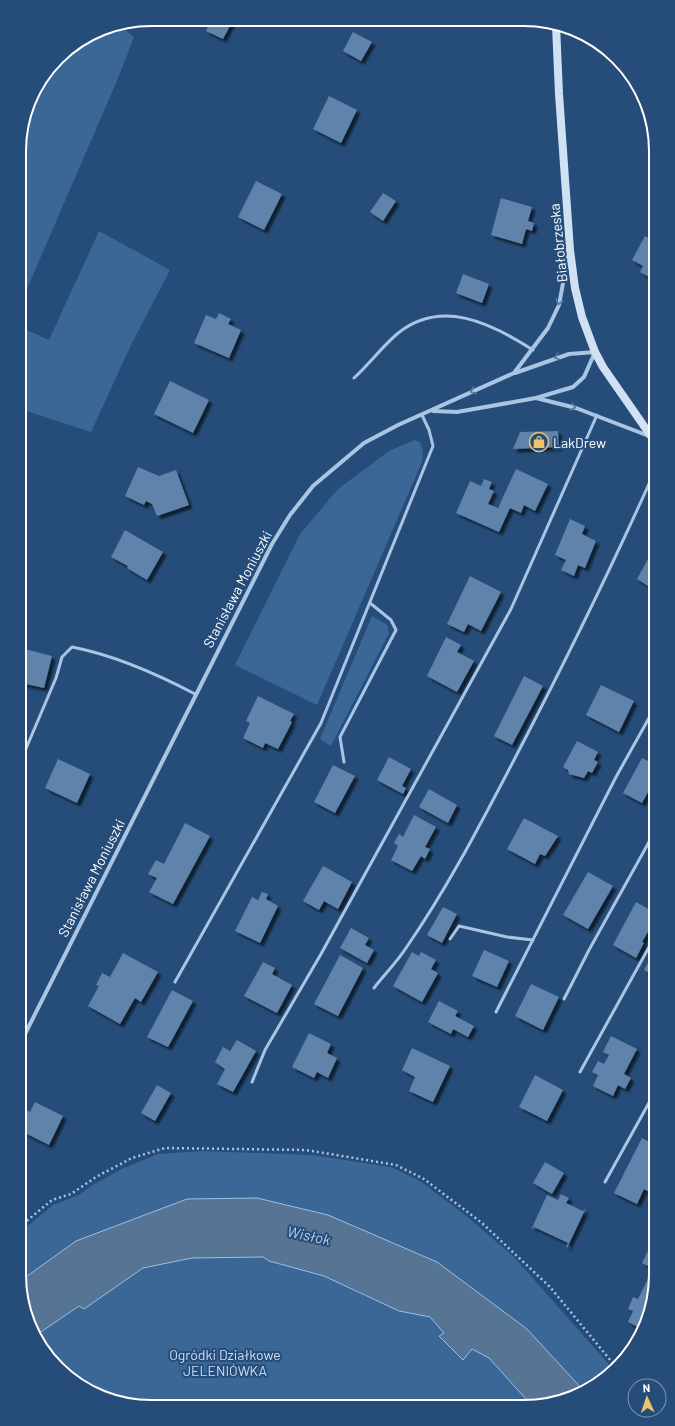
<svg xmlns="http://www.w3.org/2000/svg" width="675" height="1426" font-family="Barlow,sans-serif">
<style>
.green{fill:#3a6796}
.water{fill:#587494;stroke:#9dc0e4}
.building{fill:#5e83aa;filter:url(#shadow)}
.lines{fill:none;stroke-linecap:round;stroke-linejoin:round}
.path{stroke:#a9c5e3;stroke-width:2.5;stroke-dasharray:2 3;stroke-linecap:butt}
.lane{stroke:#a9c5e3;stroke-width:3}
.street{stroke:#a9c5e3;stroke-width:4}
.secondary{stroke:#d1e1f4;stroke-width:8}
.oneway{stroke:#54779e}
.labels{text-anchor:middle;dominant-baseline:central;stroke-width:4;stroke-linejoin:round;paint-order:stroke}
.street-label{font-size:14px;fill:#fff;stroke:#264d79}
.poi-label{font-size:14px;fill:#fff;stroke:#264d79;text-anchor:start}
.park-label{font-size:14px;fill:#cbdef3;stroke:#264d79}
.water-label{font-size:15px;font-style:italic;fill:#b4cfeb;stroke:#264d79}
.rim{fill:none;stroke:#fff;stroke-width:2}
</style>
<defs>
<filter id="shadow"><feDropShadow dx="3.5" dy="3.5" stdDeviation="1" flood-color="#0009"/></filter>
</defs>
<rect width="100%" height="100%" fill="#264d79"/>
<!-- green -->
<g class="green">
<polygon points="119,25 134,37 116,83 20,305 19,142 33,92 64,52 100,29"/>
<polygon points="99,231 170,270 132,343 91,432 20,409 20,327 49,340"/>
<polygon points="414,440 420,442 423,452 422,462 317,705 235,665 300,534 338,489 389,451"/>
<polygon points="372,616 387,625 389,633 331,746 320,739"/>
<polygon points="203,1151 312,1155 391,1167 420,1181 464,1214 514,1257 614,1370 598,1385 584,1391 527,1329 437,1262 328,1215 257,1198 76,1241 23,1279 23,1230 53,1205 79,1195 91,1186 124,1168 158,1154"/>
<polygon points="263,1257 269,1261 324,1276 399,1311 430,1317 444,1333 439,1335 463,1360 472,1349 489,1358 525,1398 533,1403 125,1405 64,1374 41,1348 35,1336 79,1306 84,1309 143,1268 192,1258"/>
</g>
<!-- water -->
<polygon class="water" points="257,1198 328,1215 437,1262 527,1329 584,1391 559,1402 533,1403 525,1398 489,1358 472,1349 463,1360 439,1336 444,1333 430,1317 399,1311 324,1276 269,1261 263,1257 192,1258 143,1268 84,1309 79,1306 35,1336 24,1310 23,1279 76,1241 187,1199"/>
<!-- building -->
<g class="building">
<polygon points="211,19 233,20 223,39 206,31"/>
<polygon points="353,32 372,42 361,61 343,51"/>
<polygon points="329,96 357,110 341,143 313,129"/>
<polygon points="256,181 282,194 264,230 238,217"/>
<polygon points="383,193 396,201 383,221 370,212"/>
<polygon points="501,198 532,207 528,221 534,223 532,231 526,229 522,244 491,235"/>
<polygon points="645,236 652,240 651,278 640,272 643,266 632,260"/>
<polygon points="463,274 489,284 482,303 456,293"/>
<polygon points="219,313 231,319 228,324 241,330 229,358 194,343 206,315 216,319"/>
<polygon points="170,381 209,400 193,433 154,414"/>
<polygon points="558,431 559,447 513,449 520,432"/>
<polygon points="138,467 159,476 176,470 189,505 157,516 152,504 146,501 144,505 125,496"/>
<polygon points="516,469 548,484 535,511 524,505 521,513 510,508 499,532 456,513 470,481 481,486 484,479 492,482 489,489 494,491 488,504 498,508"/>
<polygon points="570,519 585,526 582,534 596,541 585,568 578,565 574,576 561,570 566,560 555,555"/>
<polygon points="125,530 163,552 147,580 127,568 128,566 111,557"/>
<polygon points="653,550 653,589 637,579"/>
<polygon points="470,576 501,592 481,631 468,624 464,632 447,624"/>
<polygon points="446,637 461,645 457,652 474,661 457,692 427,676"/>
<polygon points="21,648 52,656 44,688 21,683"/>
<polygon points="524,676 543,686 512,745 494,736"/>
<polygon points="601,685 634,701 619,732 586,715"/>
<polygon points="258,696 294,714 290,721 292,722 278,749 265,743 263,748 243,738 250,723 246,721"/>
<polygon points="577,741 598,752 594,760 598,762 592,773 588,771 584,778 569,774 568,770 563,767"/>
<polygon points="389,757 411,769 402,786 406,788 403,794 377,780"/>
<polygon points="642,758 654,764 654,781 642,803 623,793"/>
<polygon points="58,759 90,774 77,803 45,788"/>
<polygon points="333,765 355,776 335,813 314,802"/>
<polygon points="429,789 457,805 448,823 419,807"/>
<polygon points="414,815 436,827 425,847 430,849 425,859 421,856 412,871 391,860 398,846 394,843 399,834 403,837"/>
<polygon points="524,818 558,836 545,856 540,854 535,864 507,849"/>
<polygon points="185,823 210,836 173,904 149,892 157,878 148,874 156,860 164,864"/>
<polygon points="323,866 352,882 338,909 324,901 319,910 303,901"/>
<polygon points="588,872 613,886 588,929 563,915"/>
<polygon points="262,892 268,894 266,899 278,906 260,943 235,931 252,897 258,900"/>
<polygon points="636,902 654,912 654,925 651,931 649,930 642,942 644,943 636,958 613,945"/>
<polygon points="443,907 457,914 442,943 427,935"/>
<polygon points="351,928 369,938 365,945 374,950 367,963 340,948"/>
<polygon points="484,950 509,961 497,987 472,976"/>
<polygon points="412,952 419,956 421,952 436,960 431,969 438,973 422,1002 393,986"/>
<polygon points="654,952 655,976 644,970"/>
<polygon points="123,953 158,972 141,1002 135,998 120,1024 88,1006 99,986 96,985 102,973 110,977"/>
<polygon points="340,955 363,968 338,1016 314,1004"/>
<polygon points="263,962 275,968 272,974 292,985 277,1013 244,996"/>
<polygon points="531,984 559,997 543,1030 515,1016"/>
<polygon points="172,990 193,1001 168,1047 147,1037"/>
<polygon points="439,1001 458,1011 455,1016 474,1026 468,1037 453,1029 451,1034 428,1022"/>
<polygon points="309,1033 331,1044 327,1053 337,1058 328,1078 317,1072 314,1078 292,1067"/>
<polygon points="611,1036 637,1049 624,1074 631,1078 625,1089 618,1085 613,1096 593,1086 598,1075 592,1072 598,1061 604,1064 609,1055 603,1052"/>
<polygon points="237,1040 256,1051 233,1092 217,1084 225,1069 215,1062 223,1047 230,1051"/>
<polygon points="412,1048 450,1066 433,1102 409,1091 415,1077 402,1070"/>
<polygon points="535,1075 563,1090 547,1121 519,1107"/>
<polygon points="157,1085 171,1093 155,1121 141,1113"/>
<polygon points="35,1102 63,1116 49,1145 23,1132 26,1122 23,1121 23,1108 30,1112"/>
<polygon points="642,1138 655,1145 655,1167 649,1179 655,1182 655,1185 651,1193 644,1189 637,1204 614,1193"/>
<polygon points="545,1162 564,1173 552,1194 533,1183"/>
<polygon points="561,1194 569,1198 566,1203 583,1211 586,1208 567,1248 566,1247 568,1243 534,1227 531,1230 547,1195 558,1200"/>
<polygon points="653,1241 656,1242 656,1270 642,1263"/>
<polygon points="649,1277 656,1280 656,1284 644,1330 628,1322 633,1311 628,1309 633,1297 638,1299"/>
</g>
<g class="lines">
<!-- path -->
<polyline class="path" points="23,1224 52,1200 71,1194 96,1177 132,1158 165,1148 306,1150 396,1165 424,1179 482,1223 550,1287 616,1367"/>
<!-- lane -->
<g class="lane">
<path d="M354,378C369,364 382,347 397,334C441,298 491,323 533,350"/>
<path d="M22,758L56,678L62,657L72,647C114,655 157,674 195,694"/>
<polyline points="344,762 340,737 396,630 391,620 370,603"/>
<polyline points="450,939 459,926 507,937 533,940"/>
<polyline points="175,982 321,723 433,446 429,430 422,415"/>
<path d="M374,988C384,975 397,962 406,948C447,889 481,823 514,760C563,666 610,571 653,475"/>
<polyline points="564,999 589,950 654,833"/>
<polyline points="496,1012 616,777 654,709"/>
<polyline points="580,1072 654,938"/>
<polyline points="252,1082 265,1050 321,954 511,609 597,415"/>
<polyline points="605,1182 655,1092"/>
</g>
<!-- street -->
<g class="street">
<polyline points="536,398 576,408 649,436"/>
<polyline points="433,411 457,412 536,398 573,387 584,377 595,352 569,354 515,373"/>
<polyline points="23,1038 272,544 290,515 313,486 364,443 398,425 514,373 548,328 559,305 568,256"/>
</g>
<!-- secondary -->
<polyline class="secondary" points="556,25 559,94 570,250 575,288 582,317 595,352 603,367 653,439"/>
</g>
<!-- one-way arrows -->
<defs><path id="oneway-chevron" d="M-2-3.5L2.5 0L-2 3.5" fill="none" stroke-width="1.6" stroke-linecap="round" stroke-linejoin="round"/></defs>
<g class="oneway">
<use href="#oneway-chevron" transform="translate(559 302) rotate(105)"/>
<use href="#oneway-chevron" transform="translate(557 357) rotate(164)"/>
<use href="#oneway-chevron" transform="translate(473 391) rotate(156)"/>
<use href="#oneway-chevron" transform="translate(573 407) rotate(14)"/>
</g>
<!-- icons -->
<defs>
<symbol id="shop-ring" viewBox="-11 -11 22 22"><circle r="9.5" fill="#264d79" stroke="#ecc36e" stroke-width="1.5"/><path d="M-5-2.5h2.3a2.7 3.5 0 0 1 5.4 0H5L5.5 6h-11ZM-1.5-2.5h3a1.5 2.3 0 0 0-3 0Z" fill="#ecc36e"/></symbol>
</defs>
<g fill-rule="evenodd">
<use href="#shop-ring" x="528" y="431" width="22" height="22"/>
</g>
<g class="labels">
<!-- street labels -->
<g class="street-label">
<text transform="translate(558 243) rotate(-96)">Białobrzeska</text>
<text transform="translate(237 589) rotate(-62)">Stanisława Moniuszki</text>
<text transform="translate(91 878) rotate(-63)">Stanisława Moniuszki</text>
</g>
<!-- poi labels -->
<g class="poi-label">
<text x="553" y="442">LakDrew</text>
</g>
<!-- park labels -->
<g class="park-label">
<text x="225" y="1354">Ogródki Działkowe<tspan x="225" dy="16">JELENIÓWKA</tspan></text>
</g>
<!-- water labels -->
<g class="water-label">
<text transform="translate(309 1235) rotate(12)">Wisłok</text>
</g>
</g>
<!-- crop -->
<path d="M0 0H675V1426H0ZM151 26H524A125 125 0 0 1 649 151V1275A125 125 0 0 1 524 1400H151A125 125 0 0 1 26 1275V151A125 125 0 0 1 151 26Z" fill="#264d79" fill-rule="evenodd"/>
<path class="rim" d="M151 26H524A125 125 0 0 1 649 151V1275A125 125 0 0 1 524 1400H151A125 125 0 0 1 26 1275V151A125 125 0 0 1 151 26Z"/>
<!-- north arrow -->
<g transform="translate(647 1398) rotate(357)"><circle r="19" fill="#264d79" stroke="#7d94af"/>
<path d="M0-3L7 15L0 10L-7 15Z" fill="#ecc36e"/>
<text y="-6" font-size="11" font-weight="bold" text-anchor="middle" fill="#ffffff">N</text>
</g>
</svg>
